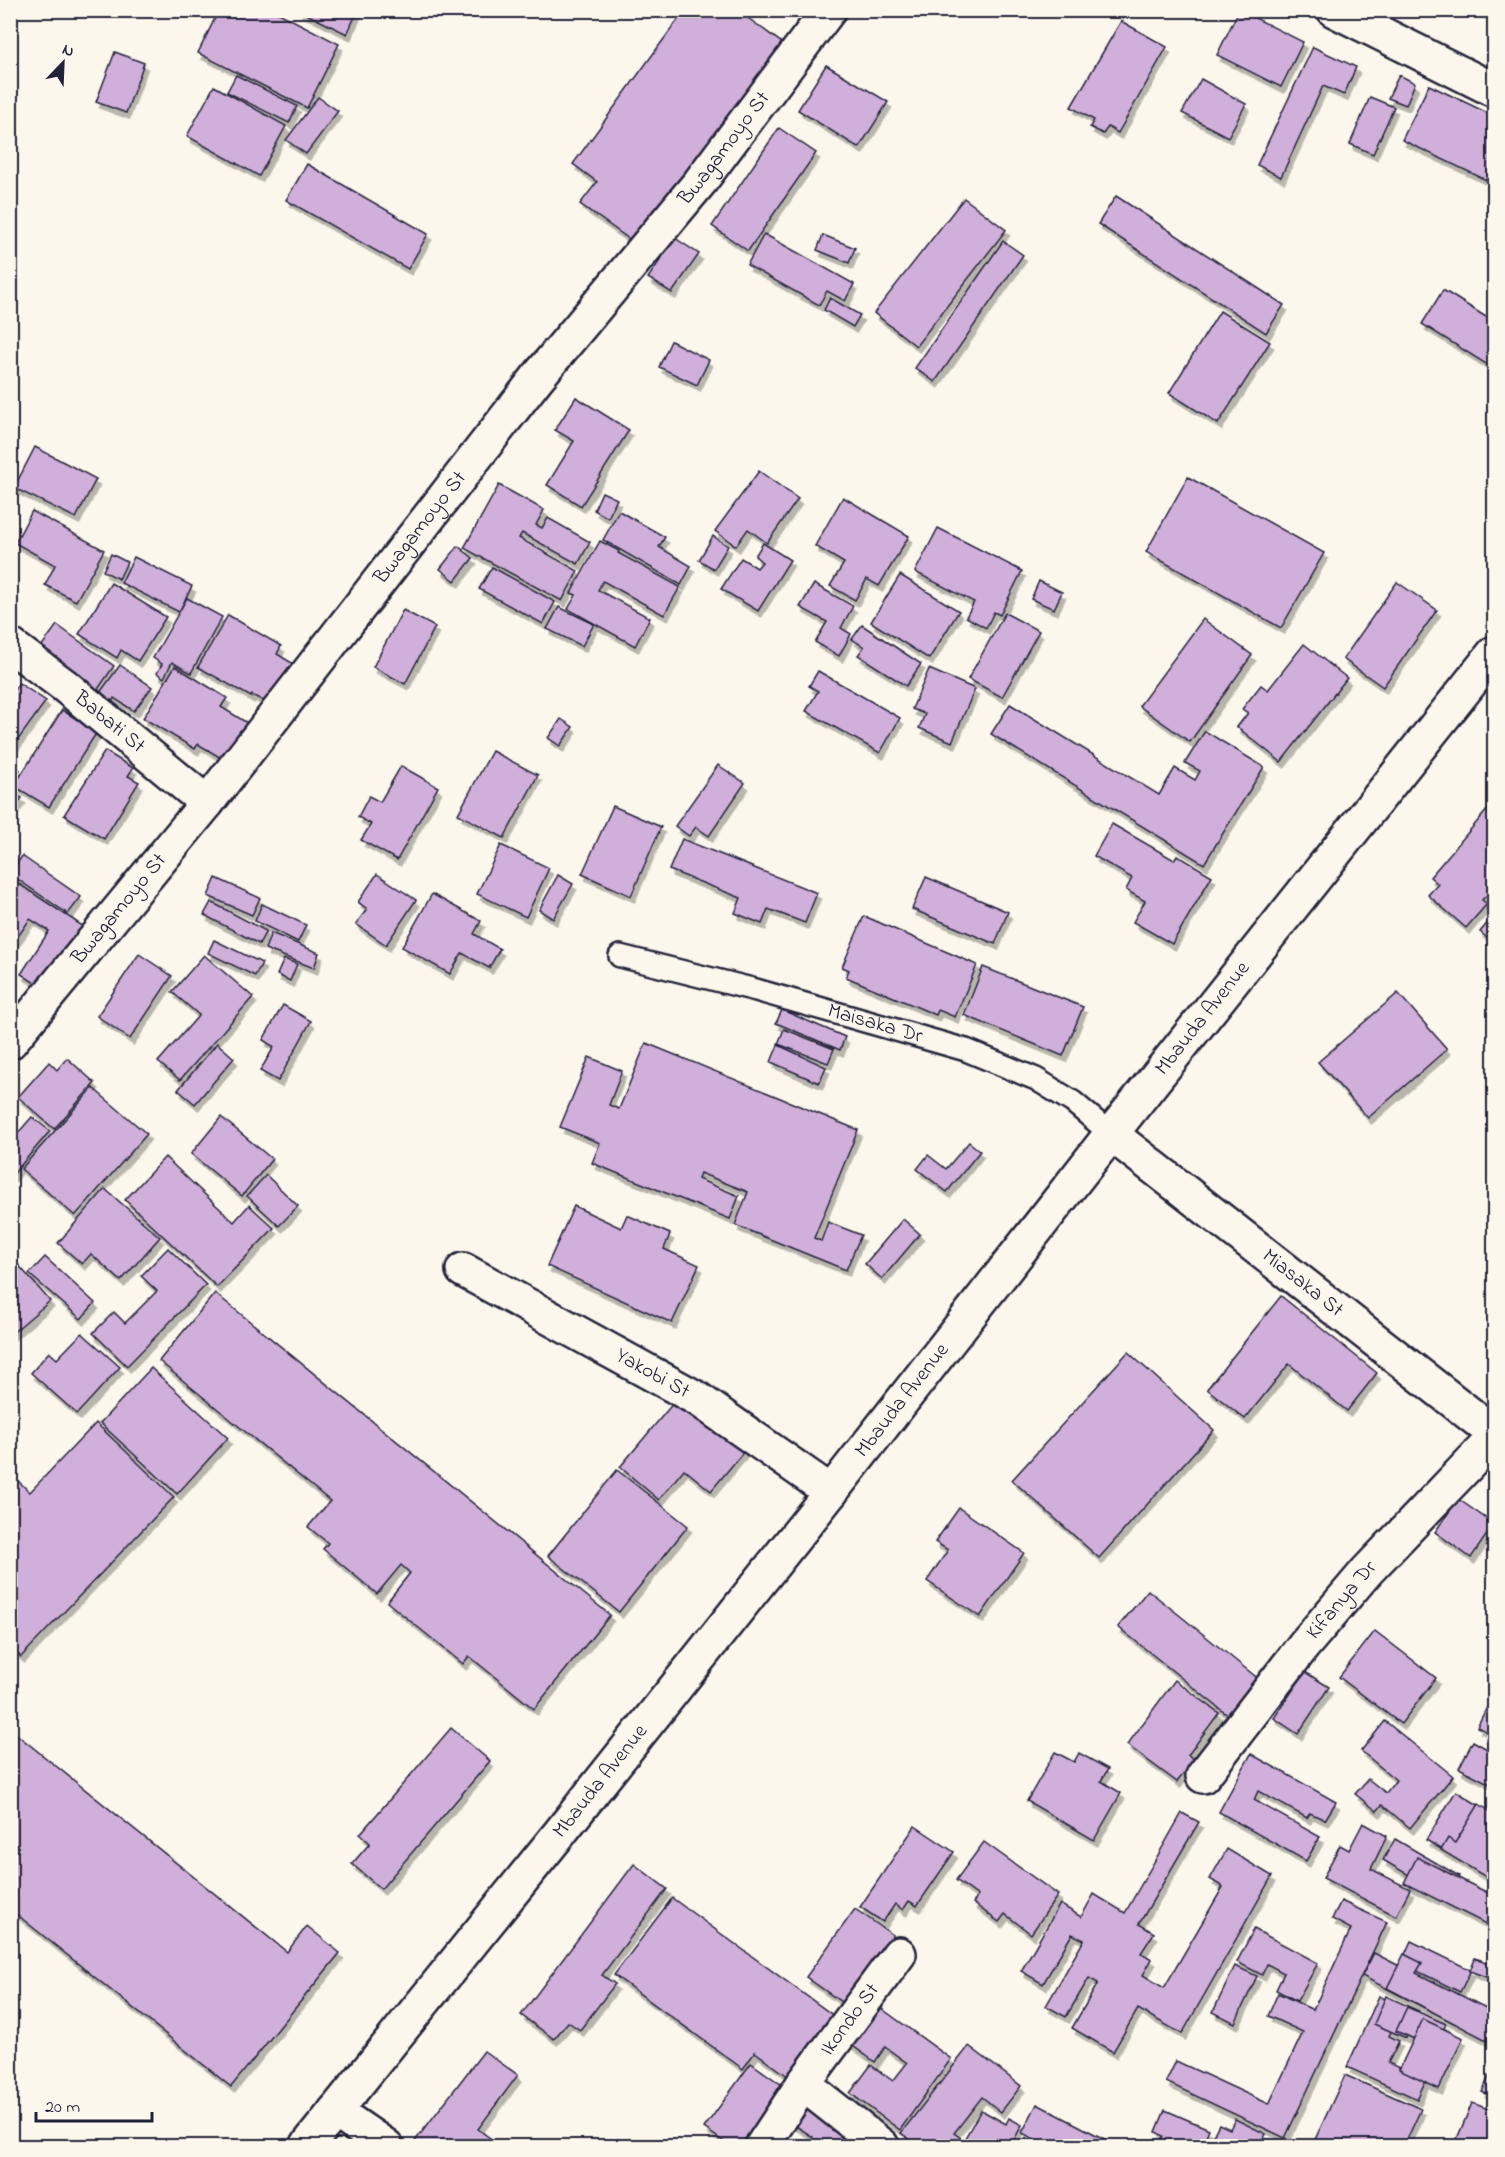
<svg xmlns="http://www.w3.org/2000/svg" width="1505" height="2157" font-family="'Indie Flower',sans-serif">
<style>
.building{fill:#d1afdb;stroke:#22223b;stroke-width:1.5;filter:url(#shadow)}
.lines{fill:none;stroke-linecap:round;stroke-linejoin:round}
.lane-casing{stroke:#22223b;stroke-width:26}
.street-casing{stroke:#22223b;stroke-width:38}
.secondary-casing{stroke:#22223b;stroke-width:38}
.lane{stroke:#fbf7ec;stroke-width:21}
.street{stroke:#fbf7ec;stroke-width:33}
.secondary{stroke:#fbf7ec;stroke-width:33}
.labels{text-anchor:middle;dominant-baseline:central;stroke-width:4.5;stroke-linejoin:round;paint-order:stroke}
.street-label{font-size:21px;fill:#22223b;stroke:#fbf7ec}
</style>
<defs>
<filter id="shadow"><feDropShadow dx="3.5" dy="6" stdDeviation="0" flood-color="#0004"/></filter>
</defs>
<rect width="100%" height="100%" fill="#fbf7ec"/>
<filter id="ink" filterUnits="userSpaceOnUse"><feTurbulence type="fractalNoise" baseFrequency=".0167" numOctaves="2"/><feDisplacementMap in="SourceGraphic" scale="12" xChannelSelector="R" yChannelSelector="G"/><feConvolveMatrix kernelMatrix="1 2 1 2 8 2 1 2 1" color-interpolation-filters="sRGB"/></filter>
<g filter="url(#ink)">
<!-- building -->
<g class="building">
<polygon points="219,10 273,10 339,44 307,108 198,53"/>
<polygon points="298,10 358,10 347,34"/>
<polygon points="685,10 737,10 782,43 636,244 580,204 597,182 573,164"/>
<polygon points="1239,10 1303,42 1281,87 1217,55"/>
<polygon points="1121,21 1167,47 1118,133 1108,127 1103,134 1090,127 1094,120 1071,107"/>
<polygon points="1313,47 1356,67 1344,95 1323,86 1281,177 1257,165"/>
<polygon points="115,52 144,63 126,113 96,102"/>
<polygon points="826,65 888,102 859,148 798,110"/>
<polygon points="236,75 297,106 289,123 227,92"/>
<polygon points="1399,75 1415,83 1406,105 1388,98"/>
<polygon points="1201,79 1246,104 1228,137 1182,113"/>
<polygon points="1429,85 1494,116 1494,163 1486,180 1402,140"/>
<polygon points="214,86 286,126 259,176 187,136"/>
<polygon points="318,97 338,111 306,154 286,140"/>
<polygon points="1370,97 1394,107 1373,154 1350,144"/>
<polygon points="779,128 816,153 748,251 712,226"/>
<polygon points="307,164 428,234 408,269 286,200"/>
<polygon points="1116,196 1284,305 1266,333 1098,224"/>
<polygon points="964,198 1006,230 916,346 874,313"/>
<polygon points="764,234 854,284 845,301 827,291 819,305 747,265"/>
<polygon points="823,235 855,248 849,263 817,250"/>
<polygon points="675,238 699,254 672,293 648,278"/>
<polygon points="1003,241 1023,255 935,382 915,368"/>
<polygon points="1443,290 1494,322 1494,369 1422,324"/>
<polygon points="830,298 860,315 853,327 824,310"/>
<polygon points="1220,311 1270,342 1218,424 1169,393"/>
<polygon points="671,341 709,360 697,385 659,367"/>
<polygon points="576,397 629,430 581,506 547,485 574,441 555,430"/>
<polygon points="35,447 96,479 76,518 14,488"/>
<polygon points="759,471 798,499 767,543 748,529 736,546 715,531"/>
<polygon points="1188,477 1324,553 1281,628 1146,552"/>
<polygon points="499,485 544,510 536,525 542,528 548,518 590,542 578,564 522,533 519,538 578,571 562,601 464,548"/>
<polygon points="602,492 617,499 608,518 594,510"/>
<polygon points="843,497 909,536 879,586 867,579 855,600 830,586 844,563 815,546"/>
<polygon points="32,511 104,550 76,601 45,585 55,565 15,543"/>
<polygon points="619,511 665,537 659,547 691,566 681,585 603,540"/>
<polygon points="938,528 1022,571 1000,615 994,612 986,628 966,617 974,602 915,572"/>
<polygon points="713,536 728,546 714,569 699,560"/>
<polygon points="600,541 619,551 618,553 680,587 664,615 603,581 598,590 650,618 635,646 568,609 576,595 571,593"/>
<polygon points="763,543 790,560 758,611 721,589 741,558 757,568 762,562 755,556"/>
<polygon points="458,546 473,558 455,581 440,569"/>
<polygon points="111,554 127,562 119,579 103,571"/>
<polygon points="134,557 192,586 179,612 121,583"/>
<polygon points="492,567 555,602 543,624 479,589"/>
<polygon points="900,575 959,611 929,659 871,622"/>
<polygon points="1039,581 1062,592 1054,609 1031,599"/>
<polygon points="1397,582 1437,610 1383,687 1343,659"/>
<polygon points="111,583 166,617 138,661 121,650 117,658 79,634"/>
<polygon points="814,584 853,606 841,628 851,634 839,656 815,642 827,622 800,607"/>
<polygon points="187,598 222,617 191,673 172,662 164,678 157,673 162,664 153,658"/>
<polygon points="559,607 594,624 582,646 547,629"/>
<polygon points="403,610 435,627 405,684 373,667"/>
<polygon points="1005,613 1039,631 1002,697 968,679"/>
<polygon points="228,615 281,646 277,654 292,663 269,704 252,695 251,697 198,667"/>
<polygon points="1203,619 1252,655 1190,742 1139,706"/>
<polygon points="57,625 114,666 96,692 38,651"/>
<polygon points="862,625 921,664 906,686 858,655 864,647 852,639"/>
<polygon points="1304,644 1347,678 1281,762 1237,727 1248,713 1242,709 1261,685 1268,690"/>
<polygon points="120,665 152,687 134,711 114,698 112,702 99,694"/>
<polygon points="175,666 227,698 221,707 249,724 226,761 198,744 195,749 143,718"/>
<polygon points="929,669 975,689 952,742 919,728 925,714 912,709"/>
<polygon points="818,671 900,718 880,753 806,711 818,691 809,686"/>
<polygon points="19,683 46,701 10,751 10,695"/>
<polygon points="1010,704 1159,795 1175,768 1195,780 1200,771 1185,763 1205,731 1264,767 1204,864 991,734"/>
<polygon points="62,710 97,732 49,807 14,786"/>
<polygon points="561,719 573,727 560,746 548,738"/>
<polygon points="105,751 133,768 128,776 139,782 104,839 64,815"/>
<polygon points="492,751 538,775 504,838 458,814"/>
<polygon points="10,763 20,770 10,784"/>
<polygon points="718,765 745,783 709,836 696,827 689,836 675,826"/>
<polygon points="401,766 438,787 397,860 361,840 371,824 358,817 369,796 380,802"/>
<polygon points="10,790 22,798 10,813"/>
<polygon points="1494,802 1494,899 1488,894 1482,900 1487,904 1466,928 1428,895 1438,884 1430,877"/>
<polygon points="613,806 661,827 631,896 582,874"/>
<polygon points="1112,824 1174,860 1177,855 1212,876 1172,944 1133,922 1145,901 1126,890 1132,878 1094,856"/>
<polygon points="682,839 817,893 805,923 768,909 762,924 735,913 741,898 669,870"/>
<polygon points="501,845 549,868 526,917 477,894"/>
<polygon points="22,856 81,897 68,914 10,874"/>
<polygon points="377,874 416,900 386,945 356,924 367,909 358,902"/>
<polygon points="558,875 573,884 553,919 539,910"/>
<polygon points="926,877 1008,912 995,944 912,909"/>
<polygon points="216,878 260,898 252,915 208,896"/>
<polygon points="13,880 84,927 44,989 21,974 49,931 30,919 10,948 10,883"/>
<polygon points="432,894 481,921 474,934 500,949 489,968 462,953 450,974 402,947"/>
<polygon points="211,902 266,931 259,944 204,915"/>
<polygon points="262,904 306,925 298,942 255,921"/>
<polygon points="1494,915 1494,944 1480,932"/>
<polygon points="864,916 977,965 955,1017 938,1010 936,1015 846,977 849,970 842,967"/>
<polygon points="271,933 319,953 314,968 265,949"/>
<polygon points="214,940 262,963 255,976 208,953"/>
<polygon points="139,954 172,976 130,1039 97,1016"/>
<polygon points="204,955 253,997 180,1080 158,1062 199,1015 172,992"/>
<polygon points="284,959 297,964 290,981 277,975"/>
<polygon points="983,967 1083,1007 1063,1056 964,1015"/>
<polygon points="1398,993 1447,1049 1368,1118 1318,1062"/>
<polygon points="283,1005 311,1021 278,1081 260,1071 274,1047 263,1040"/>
<polygon points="782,1010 845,1037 840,1050 776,1023"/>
<polygon points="784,1029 834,1049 828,1063 778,1044"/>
<polygon points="217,1043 234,1058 195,1104 178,1090"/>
<polygon points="646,1043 858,1130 814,1238 821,1241 828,1222 861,1235 846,1270 735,1225 748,1192 700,1173 698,1179 739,1196 730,1219 592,1163 600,1143 560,1127 589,1057 622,1071 609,1105 619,1109"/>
<polygon points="778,1045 826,1067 819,1083 771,1062"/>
<polygon points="67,1058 95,1083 54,1129 18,1097 49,1062 57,1070"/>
<polygon points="93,1088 147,1134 75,1216 21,1169"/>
<polygon points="32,1117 50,1131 10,1178 10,1142"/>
<polygon points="221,1117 272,1159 242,1196 191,1154"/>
<polygon points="969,1142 980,1151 947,1192 917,1169 928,1155 946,1169"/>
<polygon points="165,1157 234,1222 249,1205 274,1228 217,1287 125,1200"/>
<polygon points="266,1175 298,1206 279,1226 247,1196"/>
<polygon points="105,1189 160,1237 121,1281 91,1254 82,1264 58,1243"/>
<polygon points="574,1206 621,1228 627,1215 670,1234 664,1249 699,1265 672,1323 547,1266"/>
<polygon points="903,1219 920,1234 882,1279 865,1264"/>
<polygon points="168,1248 206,1285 127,1366 93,1333 114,1312 125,1323 157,1291 141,1276"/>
<polygon points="45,1257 95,1303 81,1319 29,1274"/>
<polygon points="15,1261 50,1301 10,1335 10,1265"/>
<polygon points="215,1293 610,1615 534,1709 469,1656 463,1664 387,1602 410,1573 401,1565 377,1594 323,1549 328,1543 308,1527 330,1501 159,1361"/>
<polygon points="1281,1296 1377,1373 1347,1411 1289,1364 1245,1419 1207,1389"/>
<polygon points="82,1333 120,1367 77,1414 31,1373 49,1352 57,1359"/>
<polygon points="1128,1352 1214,1430 1099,1558 1012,1480"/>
<polygon points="151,1368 228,1438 177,1494 100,1423"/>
<polygon points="679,1396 745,1450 711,1491 684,1469 659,1500 620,1467"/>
<polygon points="96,1423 174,1497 21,1657 10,1647 10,1489 18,1481 30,1492"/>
<polygon points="617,1470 688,1526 619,1612 548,1556"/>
<polygon points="1458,1499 1494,1524 1471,1558 1435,1532"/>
<polygon points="959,1508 1024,1553 980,1617 927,1581 948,1550 935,1542"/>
<polygon points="1148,1590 1260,1680 1230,1717 1118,1627"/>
<polygon points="1375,1631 1436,1678 1401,1724 1339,1677"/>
<polygon points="1305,1672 1329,1687 1298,1734 1274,1718"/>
<polygon points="1175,1680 1219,1713 1188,1755 1195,1760 1177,1782 1127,1745"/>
<polygon points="1487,1707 1494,1710 1494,1744 1487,1741 1490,1733 1477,1727"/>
<polygon points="1385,1721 1453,1776 1410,1828 1382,1805 1377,1811 1355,1794 1368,1779 1386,1793 1396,1780 1361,1751"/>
<polygon points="451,1728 490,1761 381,1889 352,1864 370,1843 360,1834"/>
<polygon points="10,1729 287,1952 307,1926 340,1953 231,2087 10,1909"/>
<polygon points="1473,1741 1494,1753 1494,1786 1459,1768"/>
<polygon points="1055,1752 1074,1762 1079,1753 1108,1769 1101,1781 1121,1793 1094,1840 1027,1801"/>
<polygon points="1251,1754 1336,1802 1325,1820 1310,1813 1307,1818 1258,1791 1254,1800 1320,1837 1306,1861 1219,1812"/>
<polygon points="1456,1791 1494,1815 1494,1881 1426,1840"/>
<polygon points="1479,1804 1494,1814 1494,1882 1441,1850 1448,1838 1455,1843"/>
<polygon points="1182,1813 1199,1822 1139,1924 1154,1933 1141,1953 1152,1959 1143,1975 1164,1988 1223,1887 1210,1879 1227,1849 1272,1876 1182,2034 1138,2009 1113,2052 1072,2028 1098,1983 1089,1978 1066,2017 1046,2006 1084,1940 1072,1934 1043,1984 1021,1971 1060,1904 1081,1917 1094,1894 1125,1913"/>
<polygon points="1363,1823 1387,1836 1371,1869 1410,1889 1396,1916 1323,1878 1340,1845 1349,1850"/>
<polygon points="915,1826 954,1852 917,1906 909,1901 903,1910 895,1904 883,1922 860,1907"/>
<polygon points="1395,1839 1459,1876 1446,1897 1383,1860"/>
<polygon points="984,1842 1058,1895 1031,1934 1005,1914 999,1922 973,1903 978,1896 956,1880"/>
<polygon points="1417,1857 1494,1896 1494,1908 1486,1924 1404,1883"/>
<polygon points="634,1864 667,1889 602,1975 615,1984 580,2030 568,2022 554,2039 521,2015"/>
<polygon points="672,1898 834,2016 789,2077 755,2052 743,2069 614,1975"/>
<polygon points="1341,1901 1387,1922 1285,2138 1166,2082 1176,2061 1269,2104 1303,2032 1268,2016 1278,1993 1313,2010 1351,1929 1332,1919"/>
<polygon points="855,1909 893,1935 844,2004 806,1977"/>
<polygon points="1254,1929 1318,1963 1297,2001 1276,1990 1284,1973 1267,1964 1262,1975 1237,1962"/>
<polygon points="1411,1941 1471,1970 1460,1992 1401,1963"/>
<polygon points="1374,1953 1468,2001 1456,2024 1362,1976"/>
<polygon points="1404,1954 1422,1963 1416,1973 1490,2010 1494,2002 1494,2044 1387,1988"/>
<polygon points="1475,1958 1492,1964 1486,1977 1470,1971"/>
<polygon points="1235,1966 1257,1976 1235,2023 1213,2012"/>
<polygon points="1379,1996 1402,2007 1389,2036 1399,2041 1388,2063 1426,2080 1417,2099 1347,2067"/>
<polygon points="1386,1996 1419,2011 1406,2038 1374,2024"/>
<polygon points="874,2003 951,2059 900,2130 850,2093 871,2065 893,2081 907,2063 885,2047 875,2062 846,2041"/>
<polygon points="1407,2007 1446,2024 1435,2048 1396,2031"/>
<polygon points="1423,2019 1463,2038 1439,2089 1399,2070"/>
<polygon points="969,2046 1021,2086 1001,2112 982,2097 954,2133 972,2146 919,2146 901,2133"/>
<polygon points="484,2051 518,2075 478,2129 498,2144 496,2146 423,2146 415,2141"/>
<polygon points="751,2063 789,2090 749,2146 730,2146 704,2128"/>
<polygon points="1494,2065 1494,2097 1482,2092"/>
<polygon points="1345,2075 1421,2109 1404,2146 1312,2146"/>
<polygon points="1472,2103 1494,2111 1494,2146 1454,2146"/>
<polygon points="799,2104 865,2146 807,2146 813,2137 788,2121"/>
<polygon points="1037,2104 1114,2144 1112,2146 1049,2146 1022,2133"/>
<polygon points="981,2110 1006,2124 1009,2118 1022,2125 1013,2142 1020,2146 980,2146 965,2138"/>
<polygon points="1165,2110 1209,2129 1202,2146 1172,2146 1161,2141 1163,2136 1156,2132"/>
<polygon points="1235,2119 1266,2134 1260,2146 1208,2146 1219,2124 1230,2129"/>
</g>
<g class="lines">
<defs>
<g id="lane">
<path id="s1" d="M620,956L756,990L966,1050L1036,1079L1073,1102L1111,1134"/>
</g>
<g id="street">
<polyline points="1334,10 1494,90"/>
<path id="s2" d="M10,645L65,686L207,803"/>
<path id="s3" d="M10,1042L207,803L537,378L700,182L829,10"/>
<path id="s4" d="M1111,1134L1494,1433"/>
<path id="s5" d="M463,1270L698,1399L831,1492"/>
<path id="s6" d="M1203,1776L1304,1645L1367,1571L1494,1438"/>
<polyline points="803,2084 882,2146"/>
<polyline points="335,2111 386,2146"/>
<path id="s7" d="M762,2146L803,2084L899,1954"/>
</g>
<g id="secondary">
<path id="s8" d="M307,2146L559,1834L831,1492L1111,1134L1494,653"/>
</g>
</defs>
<!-- lane casing -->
<use href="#lane" class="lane-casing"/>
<!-- street casing -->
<use href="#street" class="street-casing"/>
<!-- secondary casing -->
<use href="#secondary" class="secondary-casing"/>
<!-- lane -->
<use href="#lane" class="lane"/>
<!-- street -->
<use href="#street" class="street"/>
<!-- secondary -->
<use href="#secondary" class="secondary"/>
</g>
</g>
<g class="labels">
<!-- street labels -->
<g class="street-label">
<text stroke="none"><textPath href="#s3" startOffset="1144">Bwagamoyo St</textPath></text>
<text stroke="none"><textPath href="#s3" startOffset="658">Bwagamoyo St</textPath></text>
<text stroke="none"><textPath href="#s2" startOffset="126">Babati St</textPath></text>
<text stroke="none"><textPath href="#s3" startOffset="172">Bwagamoyo St</textPath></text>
<text stroke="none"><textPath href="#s8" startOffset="1440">Mbauda Avenue</textPath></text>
<text stroke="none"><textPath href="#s1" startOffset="264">Maisaka Dr</textPath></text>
<text stroke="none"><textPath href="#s4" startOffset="243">Miasaka St</textPath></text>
<text stroke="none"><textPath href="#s5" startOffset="216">Yakobi St</textPath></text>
<text stroke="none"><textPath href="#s8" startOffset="954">Mbauda Avenue</textPath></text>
<text stroke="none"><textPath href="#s6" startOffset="224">Kifanya Dr</textPath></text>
<text stroke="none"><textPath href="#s8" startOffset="468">Mbauda Avenue</textPath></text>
<text stroke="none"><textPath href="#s7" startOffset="154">Ikondo St</textPath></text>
</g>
</g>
<!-- margin -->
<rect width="1505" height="2157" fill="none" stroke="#fbf7ec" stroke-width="36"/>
<rect x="18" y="18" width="1469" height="2121" fill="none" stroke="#22223b" stroke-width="2" filter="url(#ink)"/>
<!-- north arrow -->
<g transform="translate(63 63) rotate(23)" stroke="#fbf7ec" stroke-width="4.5" paint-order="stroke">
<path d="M0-4.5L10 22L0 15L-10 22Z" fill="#22223b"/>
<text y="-9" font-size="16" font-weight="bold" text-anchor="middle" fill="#22223b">N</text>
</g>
<!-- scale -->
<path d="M36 2112v9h116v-9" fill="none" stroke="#22223b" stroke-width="3"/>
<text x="45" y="2112" font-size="18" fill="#22223b" stroke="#fbf7ec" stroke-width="4.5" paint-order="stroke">20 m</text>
</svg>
